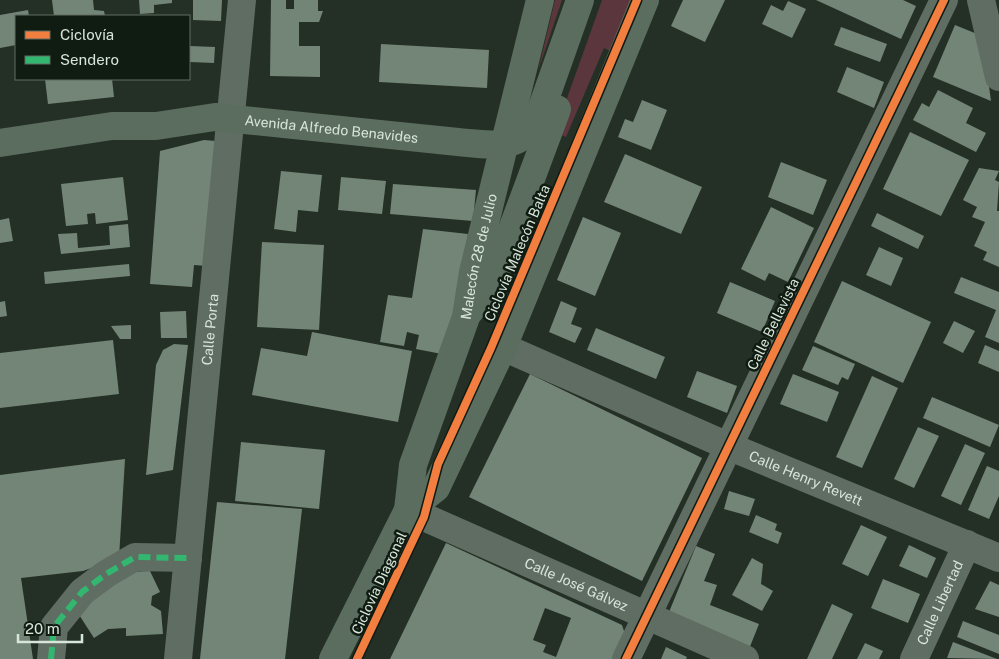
<svg xmlns="http://www.w3.org/2000/svg" width="999" height="659" font-family="'Public Sans',sans-serif">
<style>
.green{fill:#5b363c}
.building{fill:#738576;fill-rule:evenodd}
.lines{fill:none;stroke-linecap:round;stroke-linejoin:round}
.minor{stroke:#5f6d62;stroke-width:28}
.major{stroke:#5b6d5e;stroke-width:28}
.quiet{stroke:#33b770;stroke-width:6;stroke-dasharray:12 6;stroke-linecap:butt}
.cycleway-casing{stroke:#101b12;stroke-width:11}
.cycleway{stroke:#f27e40;stroke-width:8}
.labels{text-anchor:middle;dominant-baseline:central;stroke-width:5;stroke-linejoin:round;paint-order:stroke}
.street-label{font-size:14px;fill:#d8e6da;stroke:#101b12}
</style>
<rect width="100%" height="100%" fill="#243026"/>
<!-- green -->
<g class="green">
<polygon points="555,0 562,0 538,71"/>
<polygon points="602,0 631,0 610,51 604,48 566,137 555,132"/>
</g>
<!-- building -->
<g class="building">
<polygon points="52,0 93,0 94,10 104,11 105,16 54,16"/>
<polygon points="139,0 172,0 172,3 154,5 154,13 140,14"/>
<polygon points="193,0 222,0 221,21 193,20"/>
<polygon points="271,0 286,0 286,9 294,9 294,0 318,0 318,11 323,11 319,22 299,22 299,46 320,46 320,77 270,76"/>
<polygon points="683,0 725,0 705,42 671,26"/>
<polygon points="816,0 903,0 916,6 901,39"/>
<polygon points="788,1 806,9 792,38 762,24 771,5 783,11"/>
<polygon points="28,10 29,16 16,16 16,45 0,48 0,15"/>
<polygon points="955,25 982,36 991,101 933,77"/>
<polygon points="841,27 887,44 880,62 834,45"/>
<polygon points="381,44 489,50 487,88 379,82"/>
<polygon points="190,46 215,47 214,63 190,62"/>
<polygon points="847,67 884,82 874,108 837,92"/>
<polygon points="45,79 112,79 114,97 48,104"/>
<polygon points="938,90 973,108 966,123 986,133 976,152 913,120 922,103 929,107"/>
<polygon points="642,100 667,110 651,150 618,137 625,119 633,122"/>
<polygon points="910,132 969,160 941,216 883,189"/>
<polygon points="204,140 216,141 207,266 194,265 192,287 150,284 160,151"/>
<polygon points="625,154 702,187 681,234 604,202"/>
<polygon points="781,162 827,180 813,215 768,197"/>
<polygon points="979,168 999,171 995,180 999,182 997,211 999,211 999,267 983,260 987,252 974,246 985,222 972,217 977,207 963,200"/>
<polygon points="281,171 322,175 318,212 298,210 296,232 274,229"/>
<polygon points="123,177 128,220 96,224 95,213 87,214 88,224 66,226 61,184"/>
<polygon points="341,177 386,181 382,214 338,210"/>
<polygon points="393,184 476,190 473,221 390,214"/>
<polygon points="771,207 814,228 788,282 769,273 765,281 741,269"/>
<polygon points="877,213 924,236 918,249 871,226"/>
<polygon points="583,217 621,233 595,296 557,280"/>
<polygon points="9,218 13,241 0,243 0,220"/>
<polygon points="128,224 130,247 61,254 58,234 77,233 78,248 110,245 109,226"/>
<polygon points="423,229 468,234 447,355 416,349 419,335 407,332 404,346 380,342 388,295 412,298"/>
<polygon points="262,242 324,245 319,330 257,327"/>
<polygon points="879,247 903,258 891,286 866,275"/>
<polygon points="129,264 130,276 45,284 44,272"/>
<polygon points="961,277 999,292 999,343 985,337 996,310 954,293"/>
<polygon points="842,281 931,322 903,383 814,342"/>
<polygon points="730,282 775,301 762,332 717,313"/>
<polygon points="5,301 7,316 0,317 0,302"/>
<polygon points="561,301 577,308 571,324 582,328 575,343 549,332"/>
<polygon points="186,311 187,338 161,338 160,312"/>
<polygon points="954,321 975,331 963,353 943,343"/>
<polygon points="131,325 131,339 120,339 111,326"/>
<polygon points="596,328 665,357 656,379 587,350"/>
<polygon points="312,332 412,351 398,422 252,395 261,348 307,356"/>
<polygon points="113,340 119,394 0,408 0,353"/>
<polygon points="174,344 188,345 173,470 146,475 156,365 163,350"/>
<polygon points="985,345 999,351 999,372 978,363"/>
<polygon points="813,346 855,364 848,380 842,377 838,385 802,370"/>
<polygon points="697,371 737,386 727,413 687,397"/>
<polygon points="530,374 702,458 642,581 469,497"/>
<polygon points="793,374 839,392 827,422 780,404"/>
<polygon points="872,376 898,388 862,468 836,457"/>
<polygon points="932,397 999,425 990,447 923,418"/>
<polygon points="918,427 939,436 914,488 894,479"/>
<polygon points="241,442 325,450 319,509 235,501"/>
<polygon points="965,444 985,453 961,505 941,496"/>
<polygon points="125,459 119,558 83,571 21,578 33,659 0,659 0,475"/>
<polygon points="987,466 999,471 999,496 989,519 968,510"/>
<polygon points="729,491 755,499 749,516 724,509"/>
<polygon points="217,502 302,509 285,659 200,659"/>
<polygon points="756,515 777,524 775,530 782,533 778,544 749,532"/>
<polygon points="861,525 887,537 868,576 842,564"/>
<path d="M446,543L622,625L627,640L618,659H390ZM545,608L571,618L556,657L543,652L546,645L533,640Z"/>
<polygon points="909,545 936,558 927,578 899,566"/>
<polygon points="696,546 715,554 704,581 717,585 710,605 759,624 749,649 667,617"/>
<polygon points="752,558 763,564 761,584 773,591 762,611 732,595"/>
<polygon points="150,571 160,592 152,596 151,605 161,611 163,634 126,636 126,628 108,629 94,638 74,607 126,572"/>
<polygon points="883,579 920,594 908,623 871,608"/>
<polygon points="990,581 999,585 999,617 975,609"/>
<polygon points="832,604 853,614 832,659 807,659"/>
<polygon points="963,621 999,635 999,654 957,637"/>
<polygon points="953,642 997,659 947,658"/>
<polygon points="865,643 883,651 879,659 857,659"/>
<polygon points="666,647 687,657 686,659 661,659"/>
</g>
<g class="lines">
<!-- minor -->
<g class="minor">
<polyline points="981,0 999,77"/>
<path id="s1" d="M503,347L728,446L999,558"/>
<path id="s2" d="M408,510L745,659"/>
<polyline points="51,659 54,627 82,592 106,574 135,557 188,558"/>
<path id="s3" d="M178,659L242,0"/>
<polyline points="626,659 944,0"/>
<path id="s4" d="M914,659L967,544"/>
</g>
<!-- major -->
<g class="major">
<path id="s5" d="M0,143L112,126H156L215,117L458,142C493,145 521,152 539,116L580,0"/>
<polyline points="470,311 495,275 557,109"/>
<polyline points="408,510 436,488 503,347 645,0"/>
<path id="s6" d="M333,659L408,510L413,465L466,317L473,272L540,0"/>
</g>
<!-- quiet -->
<polyline class="quiet" points="51,659 54,627 82,592 106,574 135,557 188,558"/>
<defs>
<g id="cycleway">
<polyline points="357,659 424,517 438,464 491,348 637,0"/>
<polyline points="626,659 944,0"/>
</g>
</defs>
<!-- cycleway casing -->
<use href="#cycleway" class="cycleway-casing"/>
<!-- cycleway -->
<use href="#cycleway" class="cycleway"/>
</g>
<g class="labels">
<!-- street labels -->
<g class="street-label">
<text stroke="none"><textPath href="#s5" startOffset="334">Avenida Alfredo Benavides</textPath></text>
<text transform="translate(517 253) rotate(-67)">Ciclovía Malecón Balta</text>
<text stroke="none"><textPath href="#s6" startOffset="431">Malecón 28 de Julio</textPath></text>
<text transform="translate(773 324) rotate(-64)">Calle Bellavista</text>
<text stroke="none"><textPath href="#s3" startOffset="331">Calle Porta</textPath></text>
<text stroke="none"><textPath href="#s1" startOffset="330">Calle Henry Revett</textPath></text>
<text transform="translate(379 583) rotate(-65)">Ciclovía Diagonal</text>
<text stroke="none"><textPath href="#s2" startOffset="184">Calle José Gálvez</textPath></text>
<text stroke="none"><textPath href="#s4" startOffset="62">Calle Libertad</textPath></text>
</g>
</g>
<!-- legend -->
<rect x="15" y="15" width="175" height="65" fill="#101b12" stroke="#606c62"/>
<rect x="25" y="31" width="25" height="8" fill="#f27e40" stroke="#606c62"/>
<text x="60" y="40" font-size="15" fill="#d8e6da">Ciclovía</text>
<rect x="25" y="56" width="25" height="8" fill="#33b770" stroke="#606c62"/>
<text x="60" y="65" font-size="15" fill="#d8e6da">Sendero</text>
<!-- scale -->
<path d="M18 634v8h64v-8" fill="none" stroke="#d8e6da" stroke-width="2.5"/>
<text x="25" y="634" font-size="15" fill="#d8e6da" stroke="#101b12" stroke-width="4" paint-order="stroke">20 m</text>
</svg>
